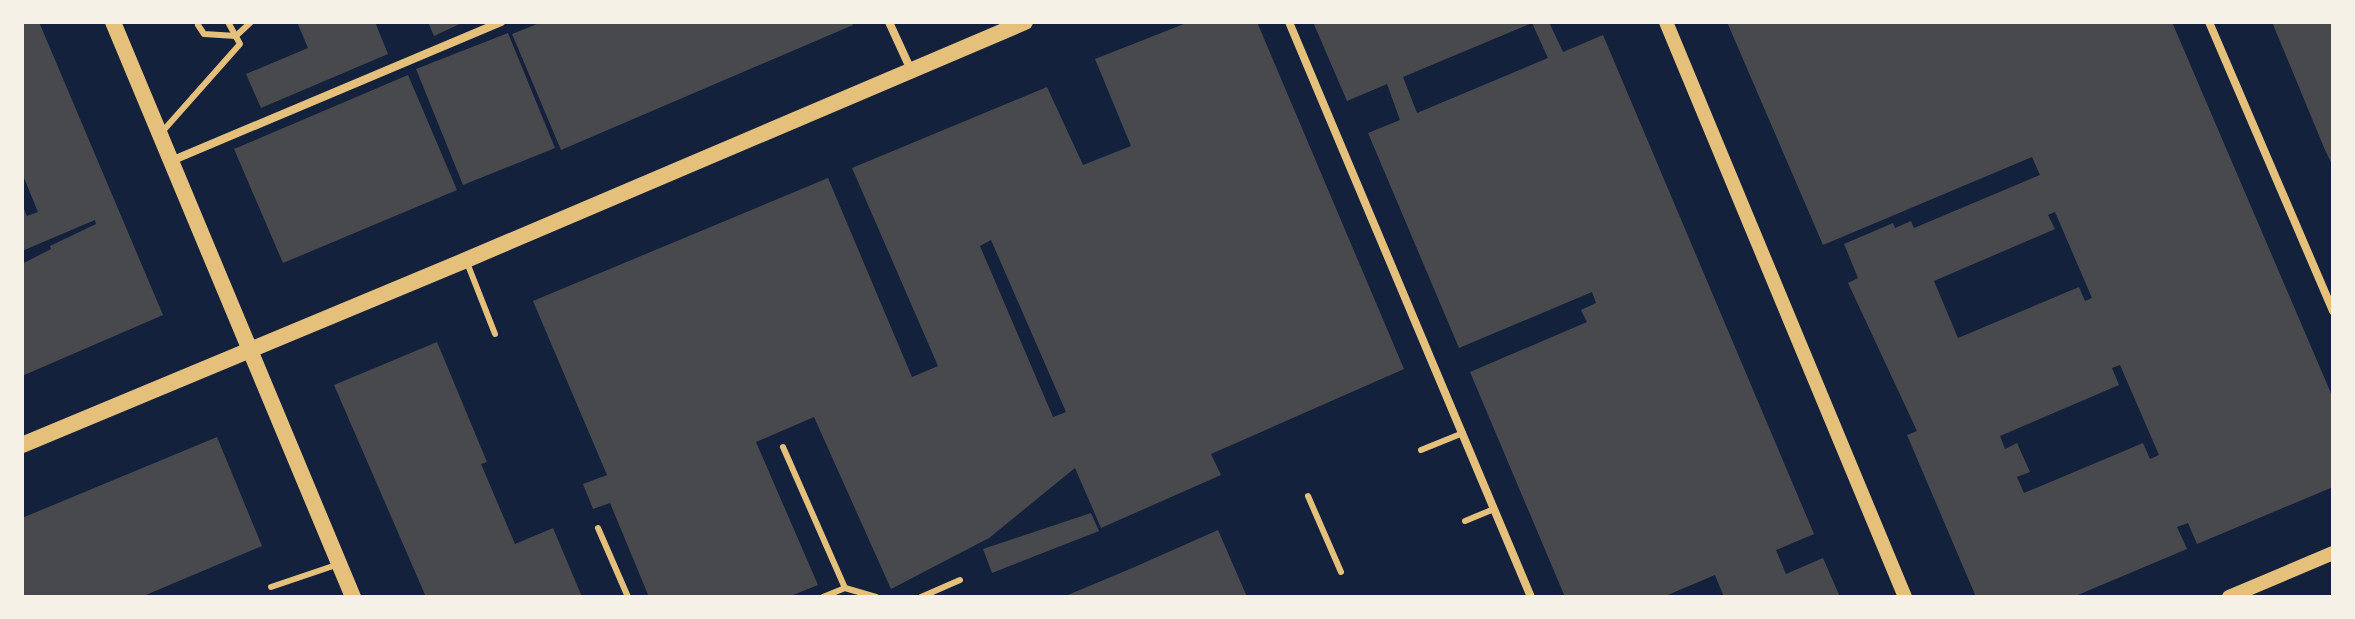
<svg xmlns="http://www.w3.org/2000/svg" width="2355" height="619" font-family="'Roboto Serif',serif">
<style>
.building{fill:#48494c;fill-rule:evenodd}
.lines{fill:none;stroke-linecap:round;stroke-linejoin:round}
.service{stroke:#e5c07b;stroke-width:6}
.minor{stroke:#e5c07b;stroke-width:8}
.tertiary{stroke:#e5c07b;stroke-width:14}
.secondary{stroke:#e5c07b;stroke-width:16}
</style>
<rect width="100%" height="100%" fill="#14213d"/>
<!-- building -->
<g class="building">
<polygon points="22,22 39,22 163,315 22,376 22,264 51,249 50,246 96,224 95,220 22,251 22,204 27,216 38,212 22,173"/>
<polygon points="297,22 375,22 388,54 261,108 246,74 308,48"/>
<polygon points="428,22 464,22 434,36"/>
<polygon points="542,22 851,22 853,25 561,150 512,34"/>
<path d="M1189,22H1257L1404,369L1211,454L1221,475L1101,528L1075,468L989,538L891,589L814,417L756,442L818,585L788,597H649L610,503L593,509L583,484L607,475L533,301L828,178L912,377L938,366L852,168L1047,87L1083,165L1131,146L1095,59ZM991,240L1066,412L1053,417L980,246Z"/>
<path d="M1313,22H1549L1563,52L1603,35L1814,534L1776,550L1786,574L1823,558L1840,597H1724L1715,575L1663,597H1565L1470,372L1587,322L1581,310L1596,303L1592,292L1459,348L1368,133L1400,120L1387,84L1347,101ZM1532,23L1548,58L1417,113L1403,77Z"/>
<path d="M1727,22H2172L2333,398V487L2197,544L2188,523L2177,527L2187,549L2073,597H1976L1907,435L1917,431L1848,283L1858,278L1844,244L1893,223L1895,228L1911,221L1914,228L2040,175L2032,157L1823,245ZM2055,212L2092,298L2085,301L2079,287L1958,338L1934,281L2055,229L2048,215ZM2120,365L2159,455L2150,459L2143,443L2024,493L2017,477L2030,472L2017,443L2005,449L2000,436L2119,385L2112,368Z"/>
<polygon points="2272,22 2333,22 2331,162 2325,150"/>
<polygon points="508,33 555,148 463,185 416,69"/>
<polygon points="408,75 457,190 283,263 234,149"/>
<polygon points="437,342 487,462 481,464 515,544 553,528 582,597 426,597 334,385"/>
<polygon points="217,437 262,546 141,597 22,597 22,518"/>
<polygon points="1091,513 1099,531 992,573 983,549"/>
<polygon points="1218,530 1247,597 1063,597 1130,569"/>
</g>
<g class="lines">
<!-- service -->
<g class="service">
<polyline points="198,25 204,34 236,36 251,22"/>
<polyline points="162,132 240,44 228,22"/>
<polyline points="466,260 495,334"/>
<polyline points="783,447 845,588"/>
<polyline points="1421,450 1463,433"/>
<polyline points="1308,496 1341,572"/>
<polyline points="1465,521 1494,509"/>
<polyline points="598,528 628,597"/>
<polyline points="271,587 336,565"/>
<polyline points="823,597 845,588 876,597"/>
<polyline points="921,597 960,580"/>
</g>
<!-- minor -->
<g class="minor">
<polyline points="889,22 911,70"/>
<polyline points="1289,22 1531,597"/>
<polyline points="2209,22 2333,311"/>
<polyline points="171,161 501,22"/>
</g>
<!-- tertiary -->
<g class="tertiary">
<polyline points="1666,22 1905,597"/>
<polyline points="2229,597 2333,553"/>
</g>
<!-- secondary -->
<g class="secondary">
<polyline points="113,22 353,597"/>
<polyline points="22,445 466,260 1025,22"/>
</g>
</g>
<!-- border -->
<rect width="2355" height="619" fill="none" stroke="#f6f1e7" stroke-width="48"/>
</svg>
